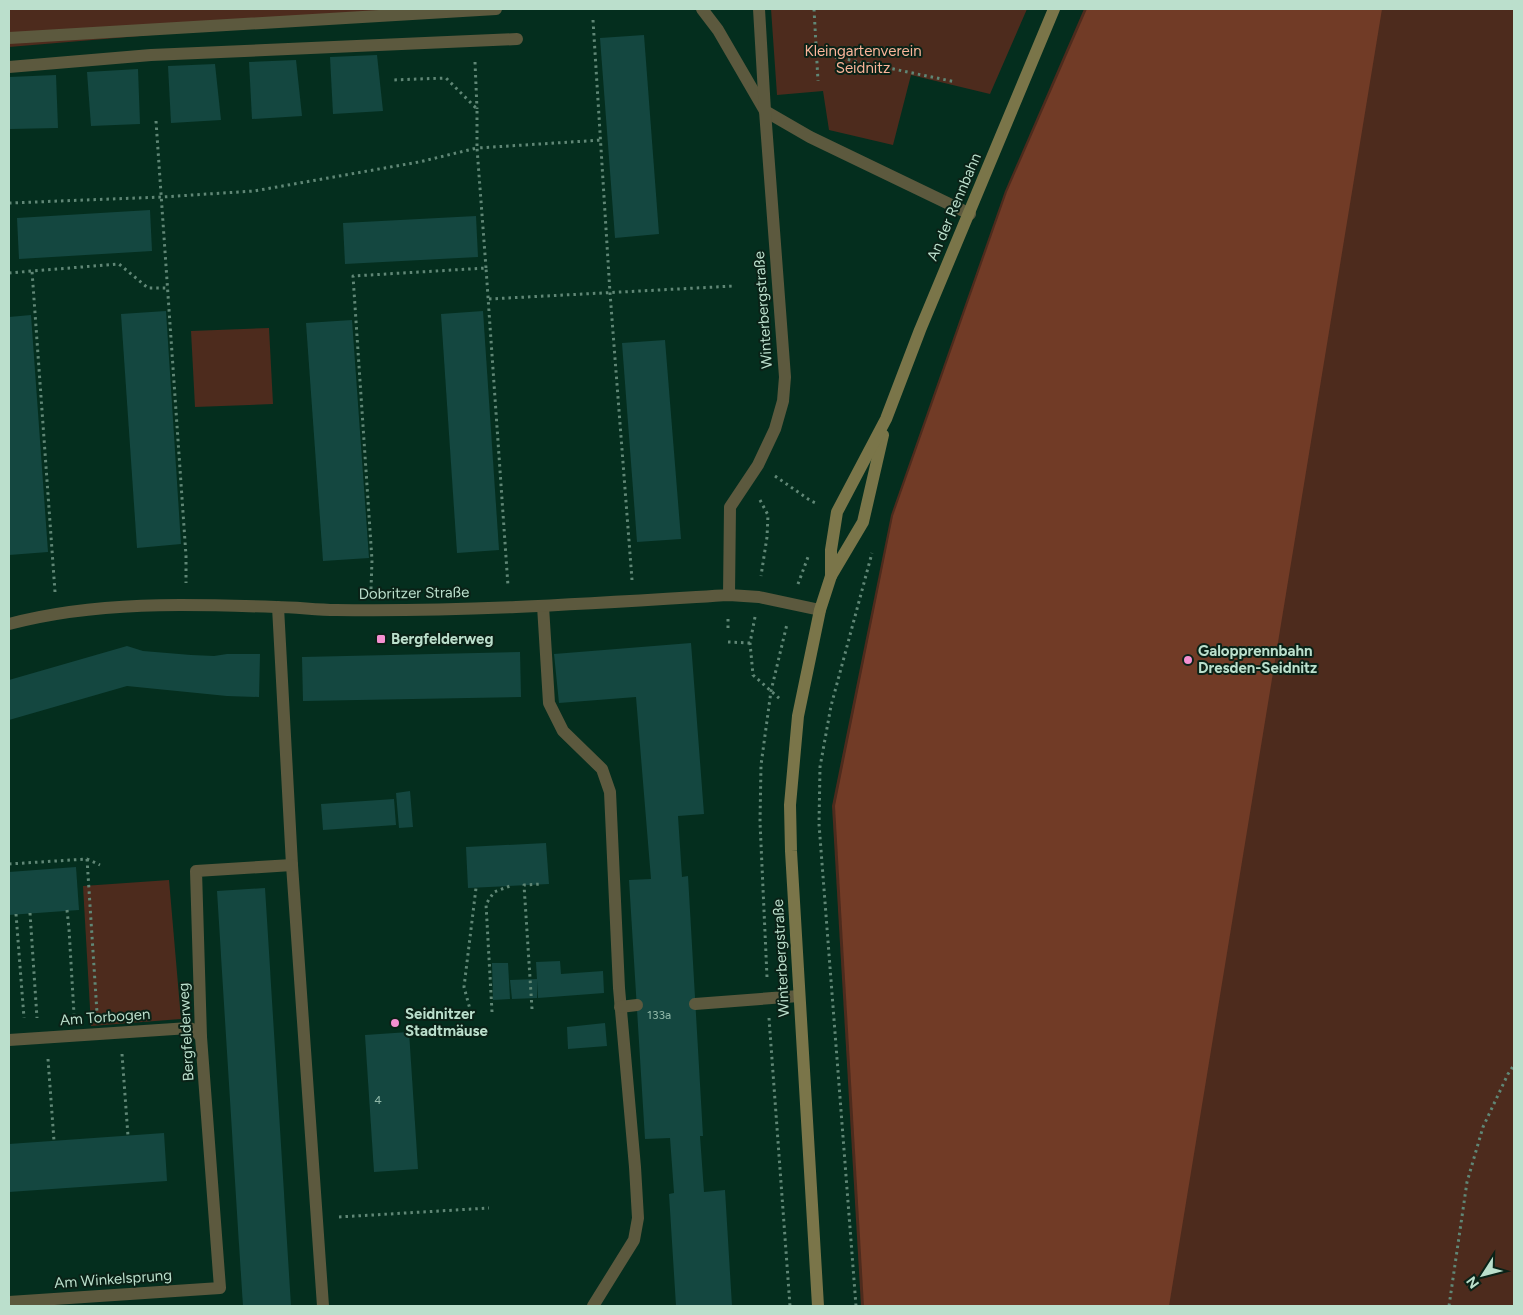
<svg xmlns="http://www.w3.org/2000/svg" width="1523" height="1315" font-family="Figtree,sans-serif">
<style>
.green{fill:#4d2b1d}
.forest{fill:#713b26}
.building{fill:#144740}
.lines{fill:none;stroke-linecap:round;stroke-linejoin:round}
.path{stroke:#608776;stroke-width:3;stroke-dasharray:2.5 4;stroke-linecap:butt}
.lane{stroke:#5c593e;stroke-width:12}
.street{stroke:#5c593e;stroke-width:12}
.secondary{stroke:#7a7549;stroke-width:12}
.poi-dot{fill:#f590d1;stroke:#0a2217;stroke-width:2}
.labels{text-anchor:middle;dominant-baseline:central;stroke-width:4;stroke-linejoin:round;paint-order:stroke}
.number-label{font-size:12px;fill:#91b9a9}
.park-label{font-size:15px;fill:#fbb59a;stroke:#0a2217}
.street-label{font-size:15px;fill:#bbdfcc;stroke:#0a2217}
.poi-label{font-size:15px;font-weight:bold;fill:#bbdfcc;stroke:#0a2217;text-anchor:start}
</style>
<rect width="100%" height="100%" fill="#042e1e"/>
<!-- green -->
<g class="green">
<polygon points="9,9 400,9 401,14 9,47"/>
<polygon points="771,9 1027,9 990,94 911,75 893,145 829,130 823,91 777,95"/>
<polygon points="1084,9 1514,9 1514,1306 861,1306 832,806 891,515 1005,191"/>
<polygon points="269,328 273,404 195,407 191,331"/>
<polygon points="169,880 181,1019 91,1026 83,886"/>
</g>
<!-- forest -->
<polygon class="forest" points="1087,9 1382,9 1169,1306 864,1306 835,806 893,516 1007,192"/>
<!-- building -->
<g class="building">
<polygon points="644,35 659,234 615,238 600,38"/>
<polygon points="377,55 383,111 333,114 330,57"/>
<polygon points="296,60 302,116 252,119 249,62"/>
<polygon points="215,64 221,120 171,123 168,66"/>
<polygon points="138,69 140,124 91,126 87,72"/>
<polygon points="56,75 58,128 10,129 9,77"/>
<polygon points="150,210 152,251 19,259 17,218"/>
<polygon points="476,216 478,257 345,264 343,223"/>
<polygon points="166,311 181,544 137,548 121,314"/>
<polygon points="483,311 499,550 457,553 441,314"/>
<polygon points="31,315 48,552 9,555 9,317"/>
<polygon points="352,320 369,558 323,561 306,323"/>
<polygon points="665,340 681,539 637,542 622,343"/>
<polygon points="691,643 704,814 678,816 682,877 688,876 703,1136 700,1136 704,1192 725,1190 732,1306 676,1306 669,1194 674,1193 670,1138 645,1139 629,880 651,879 636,697 559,703 554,654"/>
<polygon points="127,646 143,651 191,655 214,656 227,654 260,654 259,697 227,696 127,686 9,720 9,680"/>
<polygon points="520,652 521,697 303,701 302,657"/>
<polygon points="410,791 413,827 399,828 396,793"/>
<polygon points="394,799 396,825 323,830 321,804"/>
<polygon points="546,843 549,884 468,888 466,847"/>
<polygon points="76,867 79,910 9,915 9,872"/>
<polygon points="265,888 291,1306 243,1306 238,1229 217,891"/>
<polygon points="560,961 561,974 603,971 604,993 538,998 536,962"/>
<polygon points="492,963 508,963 510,999 493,1000"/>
<polygon points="537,979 537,998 512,999 510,980"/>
<polygon points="605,1023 607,1046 568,1049 567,1027"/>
<polygon points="409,1032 418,1169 374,1172 365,1035"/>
<polygon points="164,1133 167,1181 9,1192 9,1144"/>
</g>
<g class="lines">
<!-- path -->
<g class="path">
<polyline points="814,9 818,81"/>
<polyline points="593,20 610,293 632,580"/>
<polyline points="816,53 956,82"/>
<polyline points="475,62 477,109"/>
<polyline points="156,121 186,556 186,583"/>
<polyline points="9,203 162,197 254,191 419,162 477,148 477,109 446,78 392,80"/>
<polyline points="486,268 477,148 602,140"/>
<polyline points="9,273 32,271"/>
<polyline points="489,299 734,286"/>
<polyline points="775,476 811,501 818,504"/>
<polyline points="760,500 768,515 767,537 761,576"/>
<polyline points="798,584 808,557"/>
<polyline points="371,589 372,560 353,276 486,268 508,586"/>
<polyline points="55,592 32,271 119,264 148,288 168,288"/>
<polyline points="755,617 750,643 753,675 780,699"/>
<polyline points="728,628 728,616"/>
<polyline points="728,642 750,643"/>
<polyline points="87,859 97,1013"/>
<polyline points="9,864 87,859 100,865"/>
<polyline points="67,910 69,929 74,1014"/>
<polyline points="30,913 37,1018"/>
<polyline points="16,914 24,1018"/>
<polyline points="767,977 760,822 761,765 771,691 787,624"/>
<polyline points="532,1009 524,885 542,884"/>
<polyline points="492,1012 486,904 494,892 510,886"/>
<polyline points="471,1013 464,987 476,888"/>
<polyline points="769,1018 790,1306"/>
<polyline points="122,1054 128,1136"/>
<polyline points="48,1059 54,1141"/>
<polyline points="339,1217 489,1208"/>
<polyline points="856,1306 819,824 820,767 831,706 872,553"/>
<polyline points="1449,1306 1467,1182 1483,1127 1508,1074 1514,1065"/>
</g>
<!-- lane -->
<g class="lane">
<polyline points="702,9 718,30 765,111 810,137 970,214"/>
<polyline points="9,38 496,9"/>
<polyline points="9,67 151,55 517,39"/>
<polyline points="729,595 730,507 758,465 775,429 783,401 785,377 765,111 759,9"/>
<polyline points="543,606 549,703 563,731 602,769 610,792 619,988 635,1167 638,1218 634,1240 593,1306"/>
<polyline points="695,1004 799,996"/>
<polyline points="620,1007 637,1005"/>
</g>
<!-- street -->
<g class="street">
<polyline points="278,607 292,865 323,1306"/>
<path d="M9,624C96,601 186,604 276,607C296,607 316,610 336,610C467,612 598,603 729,595L759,597L820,610"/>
<polyline points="9,1040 189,1028 195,1030 201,1037"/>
<polyline points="9,1302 220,1288 201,1037 196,871 292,865"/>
</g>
<!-- secondary -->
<g class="secondary">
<polyline points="831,576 863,522 883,435"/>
<polyline points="818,1306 791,851 790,805 798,716 820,610 831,576 831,550 837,512 886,419 920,330 1054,9"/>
</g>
</g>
<!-- markers -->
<g class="poi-dot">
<rect x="376" y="634" width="10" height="10" rx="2.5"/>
<circle cx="1188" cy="660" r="5"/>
<circle cx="395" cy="1023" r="5"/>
</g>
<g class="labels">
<!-- number labels -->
<g class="number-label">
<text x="659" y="1015">133a</text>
<text x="378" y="1100">4</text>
</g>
<!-- park labels -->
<g class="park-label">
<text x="863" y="51">Kleingartenverein<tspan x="863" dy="17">Seidnitz</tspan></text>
</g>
<!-- street labels -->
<g class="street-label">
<text transform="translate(954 207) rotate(-67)">An der Rennbahn</text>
<text transform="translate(763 310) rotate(-94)">Winterbergstraße</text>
<text transform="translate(414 593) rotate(-1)">Dobritzer Straße</text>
<text transform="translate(781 958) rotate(-93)">Winterbergstraße</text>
<text transform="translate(105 1017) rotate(-4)">Am Torbogen</text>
<text transform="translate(186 1032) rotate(-93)">Bergfelderweg</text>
<text transform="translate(113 1279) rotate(-4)">Am Winkelsprung</text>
</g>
<!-- poi labels -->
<g class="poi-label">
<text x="391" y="639">Bergfelderweg</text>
<text x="1198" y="651">Galopprennbahn<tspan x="1198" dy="17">Dresden-Seidnitz</tspan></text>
<text x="405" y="1014">Seidnitzer<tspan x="405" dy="17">Stadtmäuse</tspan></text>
</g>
</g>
<!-- border -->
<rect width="1523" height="1315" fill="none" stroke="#bbdfcc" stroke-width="20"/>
<!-- north arrow -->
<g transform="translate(1483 1275) rotate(234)" stroke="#0a2217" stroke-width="4" paint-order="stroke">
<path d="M0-4L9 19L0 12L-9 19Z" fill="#bbdfcc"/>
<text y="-8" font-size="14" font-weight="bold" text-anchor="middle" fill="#bbdfcc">N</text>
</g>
</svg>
